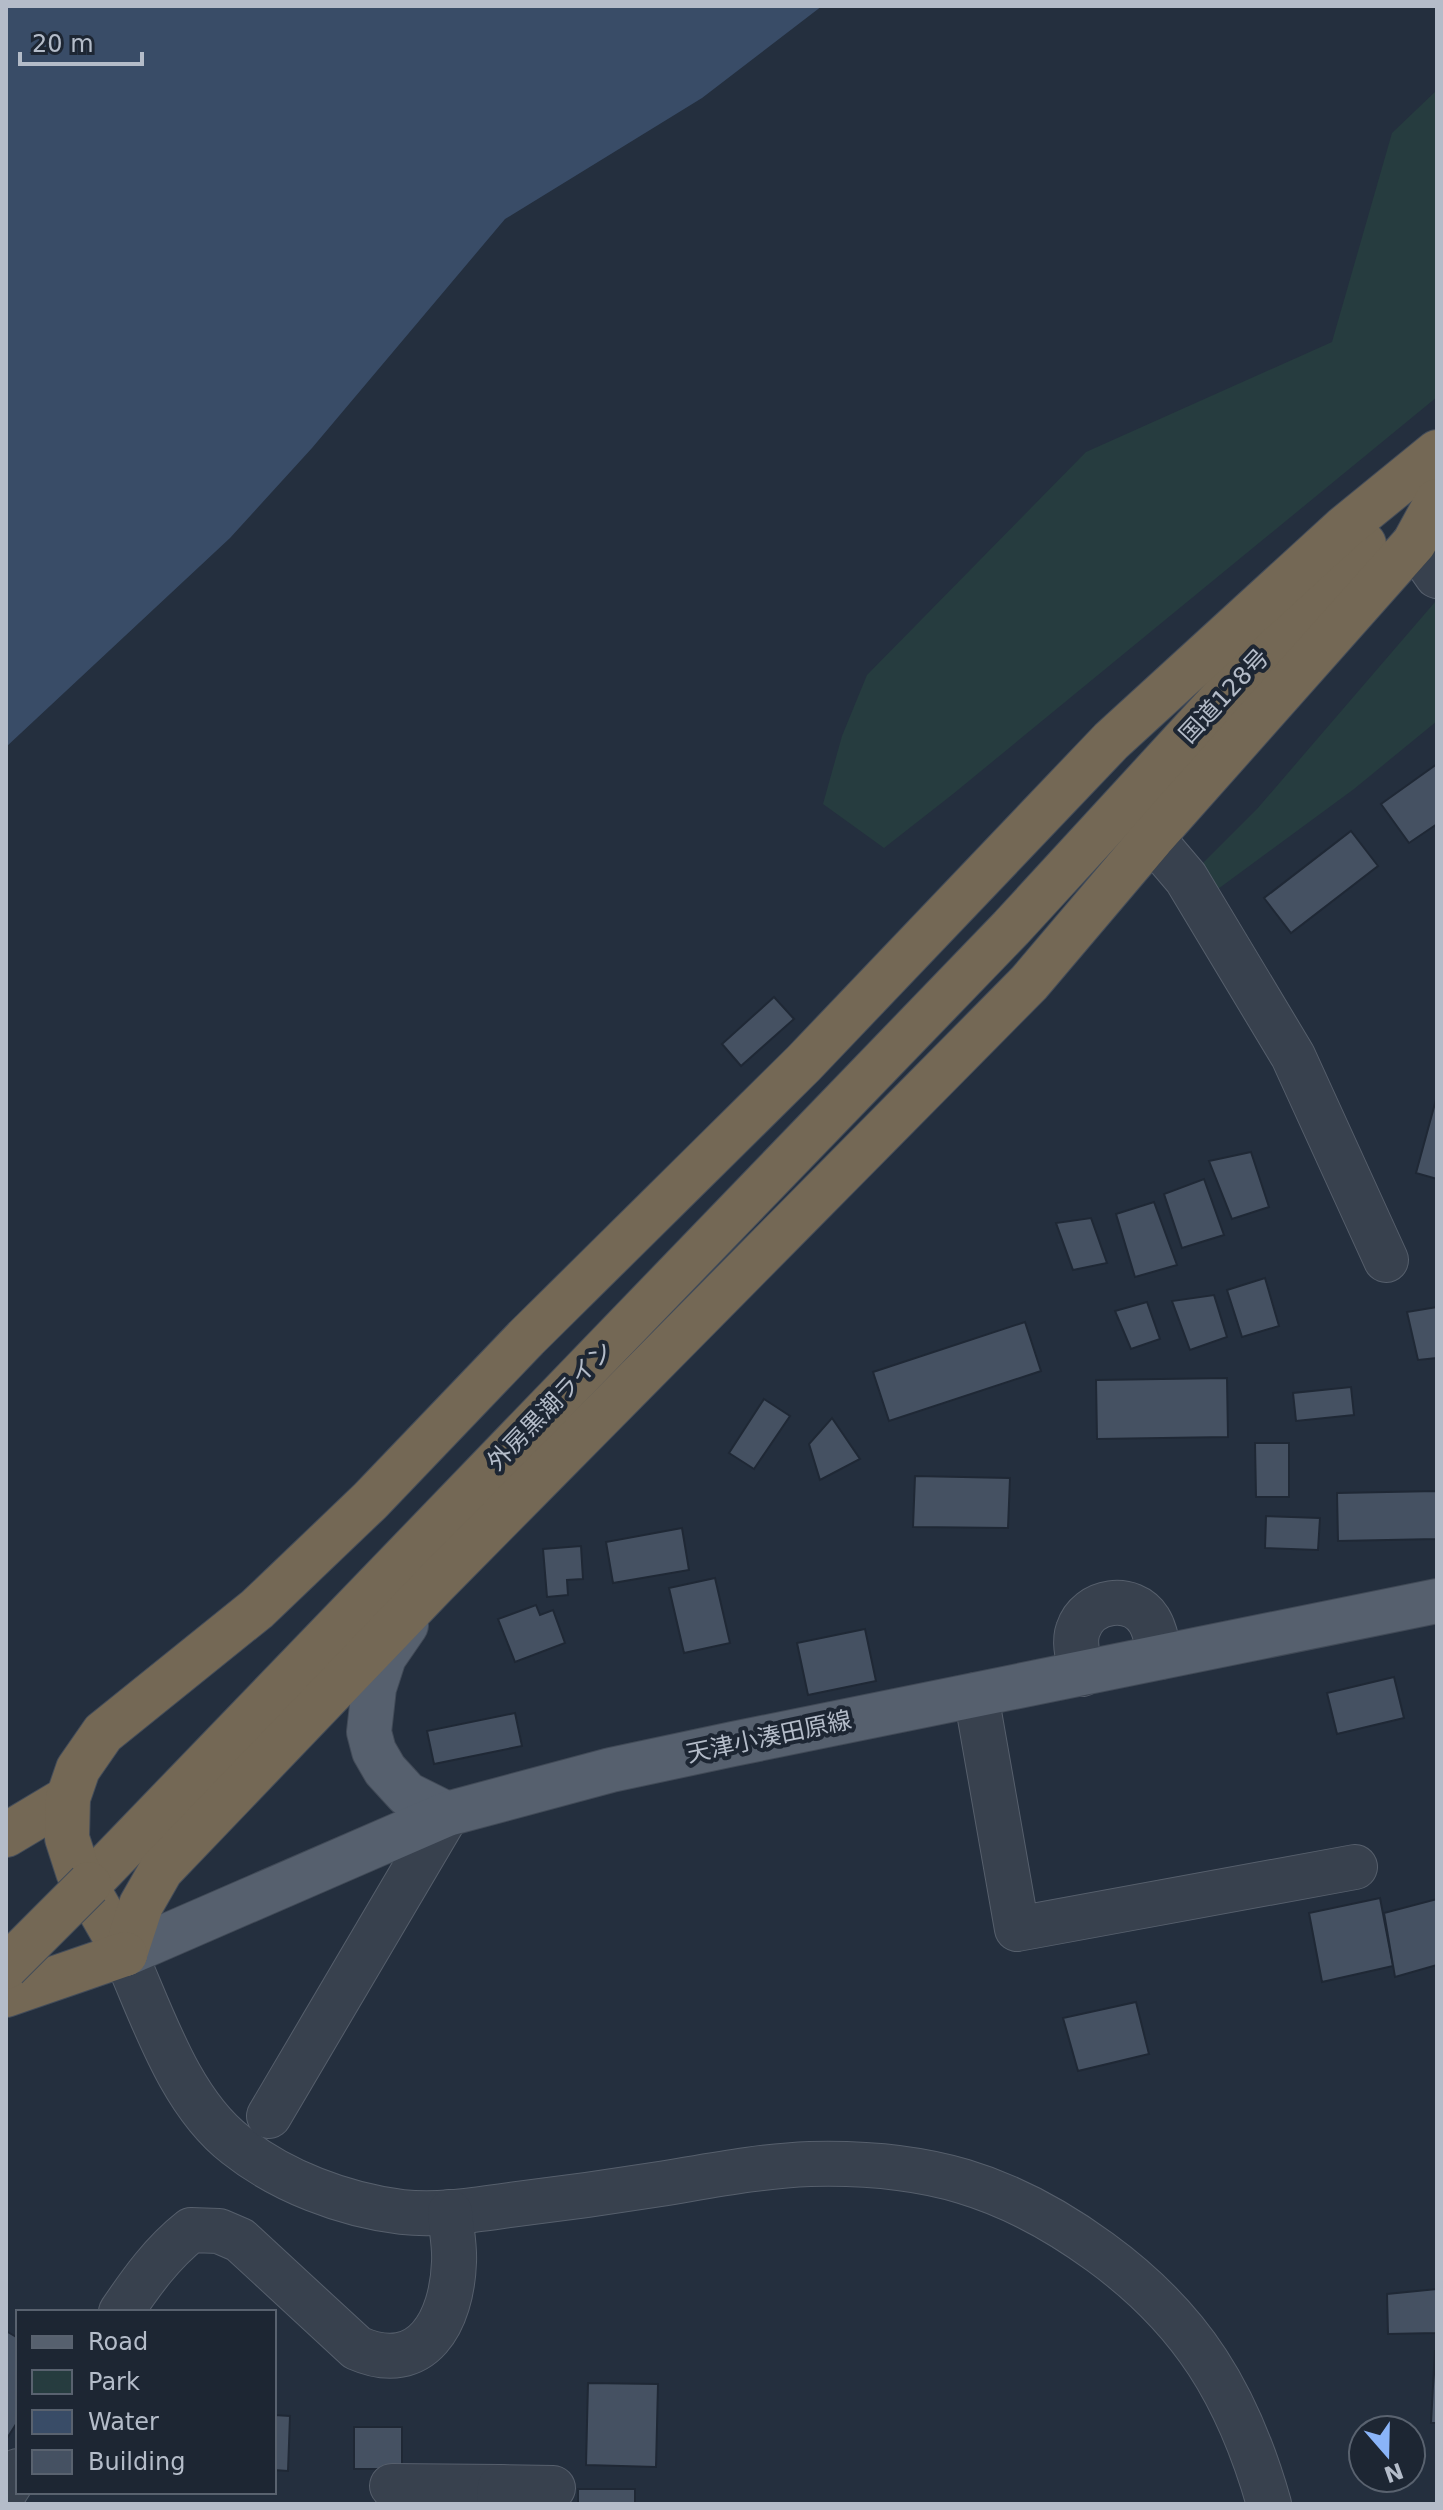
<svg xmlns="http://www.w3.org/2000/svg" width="1443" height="2510" font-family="'DejaVu Sans','Noto Sans JP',sans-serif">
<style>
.green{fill:#263c3f}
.water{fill:#394c67}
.building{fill:#455162;stroke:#1f2835;stroke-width:2}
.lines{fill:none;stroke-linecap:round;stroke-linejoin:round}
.minor-casing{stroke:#565f6c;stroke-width:46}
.major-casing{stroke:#414a57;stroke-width:46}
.highway-casing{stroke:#434c59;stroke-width:46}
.minor{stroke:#38414e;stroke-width:44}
.major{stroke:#56606e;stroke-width:44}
.highway{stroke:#746855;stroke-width:44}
.highway-bridge-casing{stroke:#434c59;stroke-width:46;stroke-linecap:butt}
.highway-bridge{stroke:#746855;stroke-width:44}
.labels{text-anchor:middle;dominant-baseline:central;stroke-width:8;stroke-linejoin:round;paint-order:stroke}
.street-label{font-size:24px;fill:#b4bcc9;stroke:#1d2633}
</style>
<rect width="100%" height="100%" fill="#242f3e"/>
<!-- green -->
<g class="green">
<polygon points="1437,90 1437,397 953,794 884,848 823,804 842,736 867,675 1086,452 1332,342 1392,133"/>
<polygon points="1435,602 1437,605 1437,721 1354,789 1218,889 1201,865 1257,809"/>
</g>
<!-- water -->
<polygon class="water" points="6,6 822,6 702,98 505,219 312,448 230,538 6,747"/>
<!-- building -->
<g class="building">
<polygon points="1437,764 1437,824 1409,843 1381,804"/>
<polygon points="1351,831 1378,866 1291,933 1264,898"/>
<polygon points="774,997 794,1019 741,1066 722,1044"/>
<polygon points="1437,1096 1437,1179 1416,1173"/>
<polygon points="1251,1152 1269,1207 1232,1219 1209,1161"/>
<polygon points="1204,1179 1224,1235 1182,1248 1164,1194"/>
<polygon points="1154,1202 1177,1265 1135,1277 1116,1214"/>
<polygon points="1091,1218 1107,1263 1073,1270 1056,1223"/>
<polygon points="1265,1278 1279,1326 1242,1337 1227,1290"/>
<polygon points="1214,1295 1227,1337 1190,1350 1172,1301"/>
<polygon points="1147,1302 1160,1339 1131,1349 1115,1311"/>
<polygon points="1437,1307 1437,1358 1418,1360 1407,1312"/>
<polygon points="1025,1322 1041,1371 889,1421 873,1372"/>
<polygon points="1227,1378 1228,1437 1097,1439 1096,1380"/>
<polygon points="1351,1387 1354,1415 1296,1421 1293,1393"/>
<polygon points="764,1399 790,1416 754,1469 729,1453"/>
<polygon points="832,1418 860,1459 820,1480 809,1444"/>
<polygon points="1255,1443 1289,1443 1289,1497 1256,1497"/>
<polygon points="915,1476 1010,1478 1008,1528 913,1527"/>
<polygon points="1437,1491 1437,1539 1338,1541 1337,1493"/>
<polygon points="1266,1516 1320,1518 1318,1550 1265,1548"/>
<polygon points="682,1528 689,1570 613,1583 606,1542"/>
<polygon points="581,1546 583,1579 567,1580 568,1595 547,1597 543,1549"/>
<polygon points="715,1578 730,1643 684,1653 669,1588"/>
<polygon points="536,1605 540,1615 553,1610 565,1643 515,1662 498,1619"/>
<polygon points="865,1629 876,1681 808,1695 797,1643"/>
<polygon points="1394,1677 1404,1718 1337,1734 1327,1693"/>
<polygon points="515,1713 522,1746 434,1764 427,1731"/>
<polygon points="1380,1898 1393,1966 1322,1982 1309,1913"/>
<polygon points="1437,1899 1437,1965 1395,1977 1384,1913"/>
<polygon points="1136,2002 1149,2054 1078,2071 1063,2018"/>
<polygon points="1437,2289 1437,2333 1388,2334 1387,2294"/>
<polygon points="6,2331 18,2338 18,2421 6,2440"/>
<polygon points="1435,2350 1437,2423 1431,2423"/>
<polygon points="588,2383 658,2384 656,2467 586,2465"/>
<polygon points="274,2415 290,2416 288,2471 274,2470"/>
<rect x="354" y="2427" width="48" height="42"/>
<rect x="578" y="2489" width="57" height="15"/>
</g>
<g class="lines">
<defs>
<g id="minor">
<polyline points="1414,543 1437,576"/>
<polyline points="1152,838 1186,878 1293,1056 1386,1260"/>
<path d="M1082,1674C1079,1660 1073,1644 1078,1630C1088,1599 1132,1593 1149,1620C1156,1631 1157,1645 1160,1657"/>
<polyline points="976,1695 1017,1929 1355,1867"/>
<path d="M125,1954C153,2017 180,2102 236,2145C281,2181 344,2205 402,2212C437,2216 474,2210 510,2205C560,2199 610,2192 660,2184C709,2176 759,2166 810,2164C925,2161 1007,2184 1100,2252C1192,2319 1238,2395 1269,2504"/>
<polyline points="269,2116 447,1814"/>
<path d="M121,2312C142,2281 162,2253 191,2230L219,2231L240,2240L357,2348C423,2377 452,2320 454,2262C455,2246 451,2228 450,2212"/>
<polyline points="392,2486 500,2487"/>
<polyline points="6,2490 18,2471"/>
<polyline points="499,2504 500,2487 553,2488"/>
</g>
<g id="major">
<polyline points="406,1625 384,1657 374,1688 369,1732 374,1751 385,1770 407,1794 447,1814"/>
<polyline points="125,1954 447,1814 611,1770 733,1744 1437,1601"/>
</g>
<g id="highway">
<polyline points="6,1835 68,1798"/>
<polyline points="89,1884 1011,928 1364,544"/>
<polyline points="125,1954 78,1872 67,1838 68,1798 78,1769 103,1733 257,1609 370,1501 526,1338 804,1063 1111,741 1345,527 1437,452"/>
<polyline points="125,1954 141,1905 161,1870 435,1584 1029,983 1152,838 1414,543 1437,501"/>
<polyline points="6,1995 125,1954"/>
</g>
</defs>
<!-- minor casing -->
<use href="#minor" class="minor-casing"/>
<!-- major casing -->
<use href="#major" class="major-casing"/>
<!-- highway casing -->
<use href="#highway" class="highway-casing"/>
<!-- minor -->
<use href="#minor" class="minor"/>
<!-- major -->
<use href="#major" class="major"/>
<!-- highway -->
<use href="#highway" class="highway"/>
<defs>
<polyline id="highway-bridge" points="6,1967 89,1884"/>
</defs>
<!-- highway-bridge casing -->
<use href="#highway-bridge" class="highway-bridge-casing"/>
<!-- highway-bridge -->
<use href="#highway-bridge" class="highway-bridge"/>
</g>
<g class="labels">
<!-- street labels -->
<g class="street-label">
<text transform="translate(1224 696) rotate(-47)">国道128号</text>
<text transform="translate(550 1406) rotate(-46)">外房黒潮ライン</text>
<text transform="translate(769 1737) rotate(-12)">天津小湊田原線</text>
</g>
</g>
<!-- border -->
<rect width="1443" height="2510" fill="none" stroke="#b4bcc9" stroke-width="16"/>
<!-- legend -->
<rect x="16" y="2310" width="260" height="184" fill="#1d2633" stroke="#59626f" stroke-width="2"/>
<rect x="32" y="2336" width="40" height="12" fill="#56606e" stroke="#59626f" stroke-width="2"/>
<text x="88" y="2350" font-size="24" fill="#b4bcc9">Road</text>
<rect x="32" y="2370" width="40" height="24" fill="#263c3f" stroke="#59626f" stroke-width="2"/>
<text x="88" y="2390" font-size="24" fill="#b4bcc9">Park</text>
<rect x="32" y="2410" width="40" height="24" fill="#394c67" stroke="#59626f" stroke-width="2"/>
<text x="88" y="2430" font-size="24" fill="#b4bcc9">Water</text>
<rect x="32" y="2450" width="40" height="24" fill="#455162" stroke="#59626f" stroke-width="2"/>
<text x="88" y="2470" font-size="24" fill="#b4bcc9">Building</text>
<!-- north arrow -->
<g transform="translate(1387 2454) rotate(160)"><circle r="38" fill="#1d2633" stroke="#59626f" stroke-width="2"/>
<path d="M0-6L14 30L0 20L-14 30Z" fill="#8ab4f8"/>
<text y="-12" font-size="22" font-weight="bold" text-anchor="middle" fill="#b4bcc9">N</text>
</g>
<!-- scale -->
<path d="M20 52v12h122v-12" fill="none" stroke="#b4bcc9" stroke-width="4"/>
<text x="32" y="52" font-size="24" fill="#b4bcc9" stroke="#1d2633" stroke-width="6" paint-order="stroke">20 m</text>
</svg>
